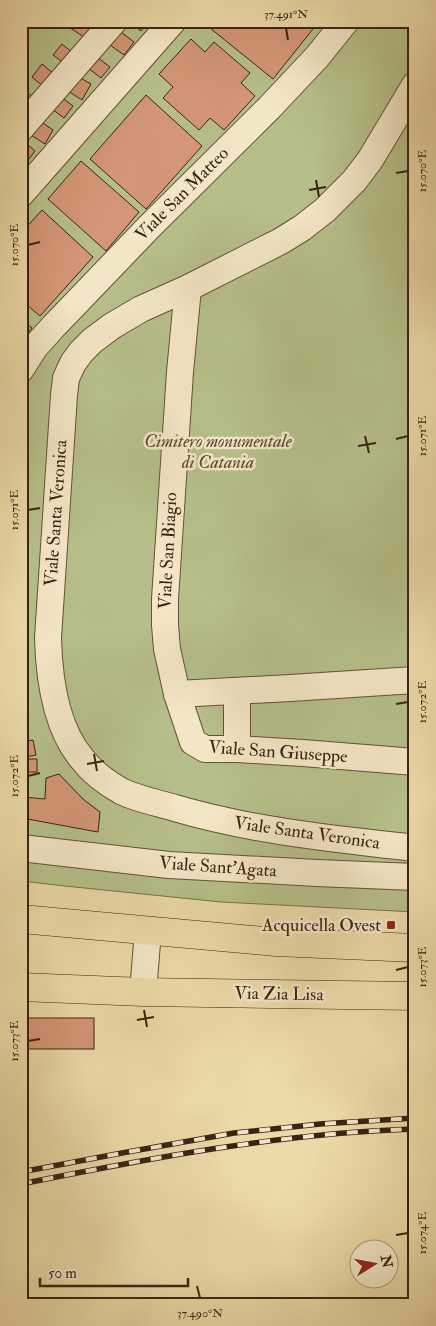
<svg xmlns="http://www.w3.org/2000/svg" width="436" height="1326" font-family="'IM FELL Double Pica',serif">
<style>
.green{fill:#b6bf89;stroke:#78714e}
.building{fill:#d39676;stroke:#3a2313}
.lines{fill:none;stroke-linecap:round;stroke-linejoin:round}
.minor-casing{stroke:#665038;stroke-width:28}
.major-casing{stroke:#3a2313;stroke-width:29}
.minor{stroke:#f3e6c6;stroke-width:26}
.major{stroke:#ecd9a8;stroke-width:28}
.rail-casing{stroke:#3a2313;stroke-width:5.5}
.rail{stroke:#f3e6c6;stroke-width:4;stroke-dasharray:11;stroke-linecap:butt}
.ticks{fill:none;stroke:#3a2313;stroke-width:2}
.poi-dot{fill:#8f2418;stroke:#f3e6c6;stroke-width:2}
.labels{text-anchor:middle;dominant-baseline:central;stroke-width:5;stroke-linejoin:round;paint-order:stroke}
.street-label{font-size:18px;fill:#3a2313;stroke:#f3e6c6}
.park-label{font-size:18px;font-style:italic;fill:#594a30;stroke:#f3e6c6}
.poi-label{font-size:18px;fill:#3a2313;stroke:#f3e6c6;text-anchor:end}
.neatline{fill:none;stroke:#3a2313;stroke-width:2}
.ticks-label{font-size:12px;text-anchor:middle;fill:#3a2313}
</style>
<rect width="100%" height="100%" fill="#ecd9a8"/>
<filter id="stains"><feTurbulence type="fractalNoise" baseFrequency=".004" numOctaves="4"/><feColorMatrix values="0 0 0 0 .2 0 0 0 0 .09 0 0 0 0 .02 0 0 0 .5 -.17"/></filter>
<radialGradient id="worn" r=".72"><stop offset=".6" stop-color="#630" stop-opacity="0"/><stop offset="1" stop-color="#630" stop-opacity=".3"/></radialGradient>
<!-- green -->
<polygon class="green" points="21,21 415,21 415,912 221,902 65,886 21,881"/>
<!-- building -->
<g class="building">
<polygon points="75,21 83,21 91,27 84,37 70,28"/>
<polygon points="131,21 148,21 141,31 130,23"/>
<polygon points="207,21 304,21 313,29 273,79 205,24"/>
<polygon points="121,32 134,42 124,55 110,45"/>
<polygon points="191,39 205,52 214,42 250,73 241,83 255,96 224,130 210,118 199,130 163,98 173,87 159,74"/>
<polygon points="62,44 73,53 65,64 53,55"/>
<polygon points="97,57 110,67 101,78 88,68"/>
<polygon points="42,64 54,74 44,87 32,77"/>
<polygon points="77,76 91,84 82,100 68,91"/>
<polygon points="22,88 33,97 25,108 21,105"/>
<polygon points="146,95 202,146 146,209 90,159"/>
<polygon points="61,97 73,106 64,118 52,109"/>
<polygon points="40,121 53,130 45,144 31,135"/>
<polygon points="22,140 35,151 26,163 21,159 21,141"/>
<polygon points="81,161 139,212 106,251 48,199"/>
<polygon points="42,210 93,257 40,316 21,300 21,233"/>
<polygon points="21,319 32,328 21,341"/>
<polygon points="33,740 36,755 21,758 21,742"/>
<polygon points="22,759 37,759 37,772 23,772"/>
<polygon points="59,774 83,799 100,812 98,832 22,818 23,797 45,799 46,778"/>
<rect x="21" y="1018" width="73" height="31"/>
</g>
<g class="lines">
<defs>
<g id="minor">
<path d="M415,85L370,160L354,181L325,210L302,228L281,241L188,288L141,309L112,326L92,341L81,352L73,363L66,378L64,395L48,638C49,677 56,729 83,760C93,773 107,783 121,791C137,799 158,803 175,808C253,831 335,839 415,848"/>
<polyline points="21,128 114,21"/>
<polyline points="21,194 173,21"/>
<polyline points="188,288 180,372 165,599 165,625 167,649 177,694 193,742 205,749 237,749 303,753 415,762"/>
<polyline points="21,369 35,347 53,327 148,228 269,108 317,57 346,21"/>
<polyline points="237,691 237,749"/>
<polyline points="177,694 290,688 415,680"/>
<polyline points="21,848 169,865 317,873 415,877"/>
<polyline points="143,992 148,931"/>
</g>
<g id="major">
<polyline points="21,919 276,942 415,948"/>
<polyline points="21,987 143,992 415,996"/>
</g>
</defs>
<!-- minor casing -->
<use href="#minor" class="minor-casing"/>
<!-- major casing -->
<use href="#major" class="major-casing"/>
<!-- minor -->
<use href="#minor" class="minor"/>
<!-- major -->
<use href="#major" class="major"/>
<defs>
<g id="rail">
<polyline points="21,1172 122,1153 234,1133 320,1124 415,1118"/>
<path d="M21,1184C151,1158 282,1133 415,1129"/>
</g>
</defs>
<!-- rail casing -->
<use href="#rail" class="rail-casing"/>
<!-- rail -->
<use href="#rail" class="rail"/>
</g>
<!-- ticks -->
<path class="ticks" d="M286,28L288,40M396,173L408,171M316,180L319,197M309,190L326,187M28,245L40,242M365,436L369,453M396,439L408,436M358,446L376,443M28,510L40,508M396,704L408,702M94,754L97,771M87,764L104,761M28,776L40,773M396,970L408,967M144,1010L147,1027M137,1020L154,1017M28,1041L40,1039M396,1235L408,1233M197,1286L200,1298"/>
<!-- markers -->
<rect class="poi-dot" x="386" y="920" width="10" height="10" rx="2.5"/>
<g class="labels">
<!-- street labels -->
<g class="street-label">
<text transform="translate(182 194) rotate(-45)">Viale San Matteo</text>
<text transform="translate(56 513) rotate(-86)">Viale Santa Veronica</text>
<text transform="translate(168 551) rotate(-87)">Viale San Biagio</text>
<text transform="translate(278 752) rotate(4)">Viale San Giuseppe</text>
<text transform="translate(307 833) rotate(8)">Viale Santa Veronica</text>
<text transform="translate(218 867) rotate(4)">Viale Sant'Agata</text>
<text transform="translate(279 994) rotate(1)">Via Zia Lisa</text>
</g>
<!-- park labels -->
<g class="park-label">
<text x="218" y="441">Cimitero monumentale<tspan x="218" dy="21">di Catania</tspan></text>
</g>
<!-- poi labels -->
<g class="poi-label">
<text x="381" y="925">Acquicella Ovest</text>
</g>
</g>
<!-- margin -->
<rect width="436" height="1326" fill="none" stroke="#ecd9a8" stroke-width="55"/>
<!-- north arrow -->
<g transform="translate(374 1264) rotate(79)"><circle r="24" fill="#f3e6c6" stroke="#a9987e"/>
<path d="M0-4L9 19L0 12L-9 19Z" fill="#8f2418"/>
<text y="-8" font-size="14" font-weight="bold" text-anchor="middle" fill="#3a2313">N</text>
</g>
<!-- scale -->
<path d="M40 1278v8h148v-8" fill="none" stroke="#3a2313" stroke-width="2.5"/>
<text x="48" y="1278" font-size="15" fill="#3a2313" stroke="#f3e6c6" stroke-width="4" paint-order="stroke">50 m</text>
<rect x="28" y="28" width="380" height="1270" class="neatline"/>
<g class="ticks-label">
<text x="286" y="18">37.491°N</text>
<text transform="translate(422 171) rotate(-90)" y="4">15.070°E</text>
<text transform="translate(14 245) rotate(-90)" y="4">15.070°E</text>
<text transform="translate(422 436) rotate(-90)" y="4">15.071°E</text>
<text transform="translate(14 510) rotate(-90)" y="4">15.071°E</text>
<text transform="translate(422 702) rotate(-90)" y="4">15.072°E</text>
<text transform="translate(14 776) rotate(-90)" y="4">15.072°E</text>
<text transform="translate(422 967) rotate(-90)" y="4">15.073°E</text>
<text transform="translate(14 1041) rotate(-90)" y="4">15.073°E</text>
<text transform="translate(422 1233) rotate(-90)" y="4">15.074°E</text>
<text x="200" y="1317">37.490°N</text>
</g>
<rect width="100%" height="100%" filter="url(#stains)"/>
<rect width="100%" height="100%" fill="url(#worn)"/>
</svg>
